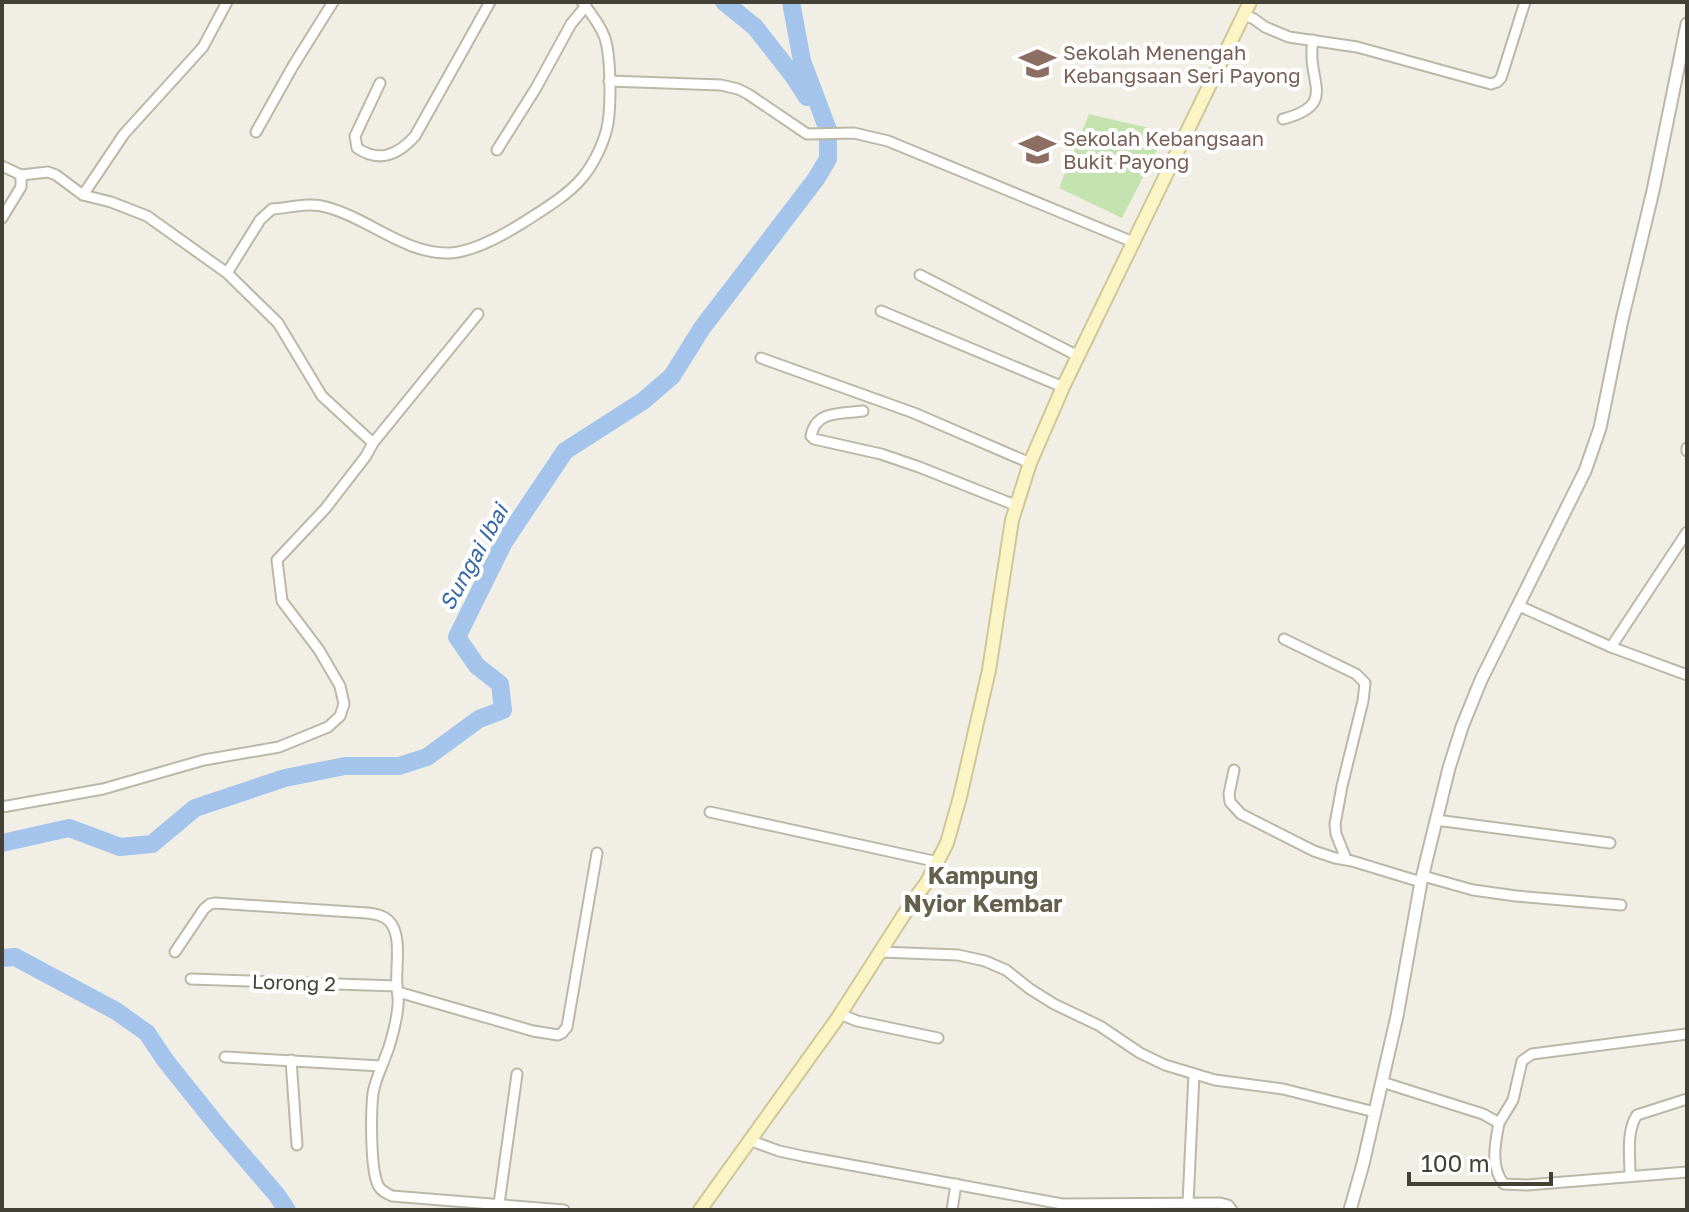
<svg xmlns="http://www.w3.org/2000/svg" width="1689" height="1212" font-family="'Golos Text',sans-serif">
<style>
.park{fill:#c5e3b0}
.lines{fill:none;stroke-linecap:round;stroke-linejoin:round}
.river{stroke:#a4c4eb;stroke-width:18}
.minor-casing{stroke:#bcb8a8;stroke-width:13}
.tertiary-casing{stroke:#bcb8a8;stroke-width:15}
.secondary-casing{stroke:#cfc797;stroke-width:16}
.minor{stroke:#fff;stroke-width:9}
.tertiary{stroke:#fff;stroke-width:11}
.secondary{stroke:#fbf5c5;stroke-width:12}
.labels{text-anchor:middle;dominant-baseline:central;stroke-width:8;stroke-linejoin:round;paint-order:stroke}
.education-label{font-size:20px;fill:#785e54;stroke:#fff;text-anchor:start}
.street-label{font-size:20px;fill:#434035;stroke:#fff}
.water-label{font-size:22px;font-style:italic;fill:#3668a8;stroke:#fff}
.quarter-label{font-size:24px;font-weight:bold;fill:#655f4d;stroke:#fff}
</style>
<rect width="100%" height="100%" fill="#f1efe5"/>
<!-- park -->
<polygon class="park" points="1089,114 1166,132 1122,218 1059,188"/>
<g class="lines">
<!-- river -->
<g class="river">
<polyline points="724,2 755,27 794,77 807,97"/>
<polyline points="2,843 69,828 120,847 152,844 195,808 285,778 345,766 399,766 427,757 479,719 503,710 500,684 477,666 457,637 504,542 565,451 643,401 672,376 702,328 816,179 828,159 828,130 802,61 791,2"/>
<polyline points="2,958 15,957 116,1011 147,1033 165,1060 221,1130 276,1194 287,1210"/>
</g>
<defs>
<g id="minor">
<polyline points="1244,15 1254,19 1265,27 1289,37 1357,47 1491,84 1497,82 1501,78 1525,2"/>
<polyline points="609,81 721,85 738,89 748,94 807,134 854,133 888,141 1133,242"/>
<path d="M380,83L355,136L357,148C379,163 398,155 415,136L490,2"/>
<path d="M1283,119C1340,104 1305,81 1313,40"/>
<polyline points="256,132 293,66 333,2"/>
<polyline points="497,150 536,88 571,24 586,6"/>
<polyline points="2,166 21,175 48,172 56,175 83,195 111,202 147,216 227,273 278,323 322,396 373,443"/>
<polyline points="83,195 124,134 203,47 227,2"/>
<polyline points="2,218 21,187 21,175"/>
<path d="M227,273L260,220L272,209C289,208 310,202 326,207C369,218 405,255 451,253C474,251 505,234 524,222C543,210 568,195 582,178C594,164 605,141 608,123C611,103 611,58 605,38C600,25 591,13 582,2"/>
<polyline points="920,275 1078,356"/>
<polyline points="881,311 1063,387"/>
<polyline points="761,358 914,413 1030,463"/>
<path d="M863,411C841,414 816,410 811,436L814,439L881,454L919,467L1015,505"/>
<polyline points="1687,448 1687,451"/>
<polyline points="1519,606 1611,647 1687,675"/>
<polyline points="1284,639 1356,674 1365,683 1363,701 1342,786 1335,824 1336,834 1346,859"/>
<polyline points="1611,647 1687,532"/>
<polyline points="1234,770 1229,794 1230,802 1241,814 1314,851 1335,858 1352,861 1421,882"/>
<polyline points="2,807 103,789 204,760 279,747 328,727 340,716 344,704 340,686 319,650 282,601 277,560 325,509 366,456 373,443 478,314"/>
<polyline points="710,812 938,862"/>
<polyline points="1436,820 1610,843"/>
<polyline points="1423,876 1473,890 1516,896 1621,905"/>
<path d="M175,952L204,909L210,904L215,903L367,913C375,914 383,915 389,921C403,935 395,969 397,987C397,993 399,999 398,1005C397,1018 393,1034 389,1047C384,1062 376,1077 373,1093C371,1112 370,1168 378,1185C381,1191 386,1193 392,1196L564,1210"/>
<polyline points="881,952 958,955 985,961 1006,970 1030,989 1054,1004 1100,1026 1140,1053 1165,1065 1215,1080 1283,1089 1375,1112"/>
<polyline points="191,979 397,986"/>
<polyline points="398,992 533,1031 558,1035 562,1033 567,1027 597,853"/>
<polyline points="840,1014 857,1021 938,1038"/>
<polyline points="225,1057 381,1066"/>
<polyline points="291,1060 297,1145"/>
<path d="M1382,1082L1483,1114L1499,1123C1495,1144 1490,1167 1504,1184L1527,1185L1687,1172"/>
<polyline points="1499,1123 1513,1100 1522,1061 1532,1054 1687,1034"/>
<polyline points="749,1140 779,1151 802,1156 1062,1204 1220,1203 1228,1205 1232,1210"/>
<path d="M1630,1175C1630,1157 1626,1131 1637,1115L1687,1099"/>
<polyline points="1188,1203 1194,1074"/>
<polyline points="499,1204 517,1074"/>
<polyline points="952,1210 956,1184"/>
</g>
<polyline id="tertiary" points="1350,1210 1363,1164 1397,1016 1421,882 1449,768 1462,727 1481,680 1585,471 1600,428 1622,320 1653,191 1687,24"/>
<polyline id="secondary" points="700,1210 837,1019 912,902 927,882 947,843 960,797 989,670 1012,520 1030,463 1063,387 1250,2"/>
</defs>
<!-- minor casing -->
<use href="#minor" class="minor-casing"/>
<!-- tertiary casing -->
<use href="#tertiary" class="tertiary-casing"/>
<!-- secondary casing -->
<use href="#secondary" class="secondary-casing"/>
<!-- minor -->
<use href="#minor" class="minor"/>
<!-- tertiary -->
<use href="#tertiary" class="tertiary"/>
<!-- secondary -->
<use href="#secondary" class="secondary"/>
</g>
<!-- icons -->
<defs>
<symbol id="school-bare" viewBox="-9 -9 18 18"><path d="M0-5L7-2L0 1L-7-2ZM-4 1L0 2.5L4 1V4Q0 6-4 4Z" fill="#8d6e63" stroke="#fff" stroke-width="2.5" paint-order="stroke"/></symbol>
</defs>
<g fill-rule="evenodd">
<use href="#school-bare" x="1012" y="38" width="51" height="51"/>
<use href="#school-bare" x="1012" y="124" width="51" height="51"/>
</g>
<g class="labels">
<!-- education labels -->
<g class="education-label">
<text x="1063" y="52">Sekolah Menengah<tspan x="1063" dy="23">Kebangsaan Seri Payong</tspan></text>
<text x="1063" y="138">Sekolah Kebangsaan<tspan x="1063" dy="23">Bukit Payong</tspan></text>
</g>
<!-- street labels -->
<g class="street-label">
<text transform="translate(294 982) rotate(2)">Lorong 2</text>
</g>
<!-- water labels -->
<g class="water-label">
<text transform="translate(473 557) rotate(-61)">Sungai Ibai</text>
</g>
<!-- quarter labels -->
<g class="quarter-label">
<text x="983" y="874">Kampung<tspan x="983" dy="28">Nyior Kembar</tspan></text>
</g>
</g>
<!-- border -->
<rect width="1689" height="1212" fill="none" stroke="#434035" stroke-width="8"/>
<!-- scale -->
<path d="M1409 1172v12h142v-12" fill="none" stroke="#434035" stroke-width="4"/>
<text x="1421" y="1172" font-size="24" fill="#434035" stroke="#ffffff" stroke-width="6" paint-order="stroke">100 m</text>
</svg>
